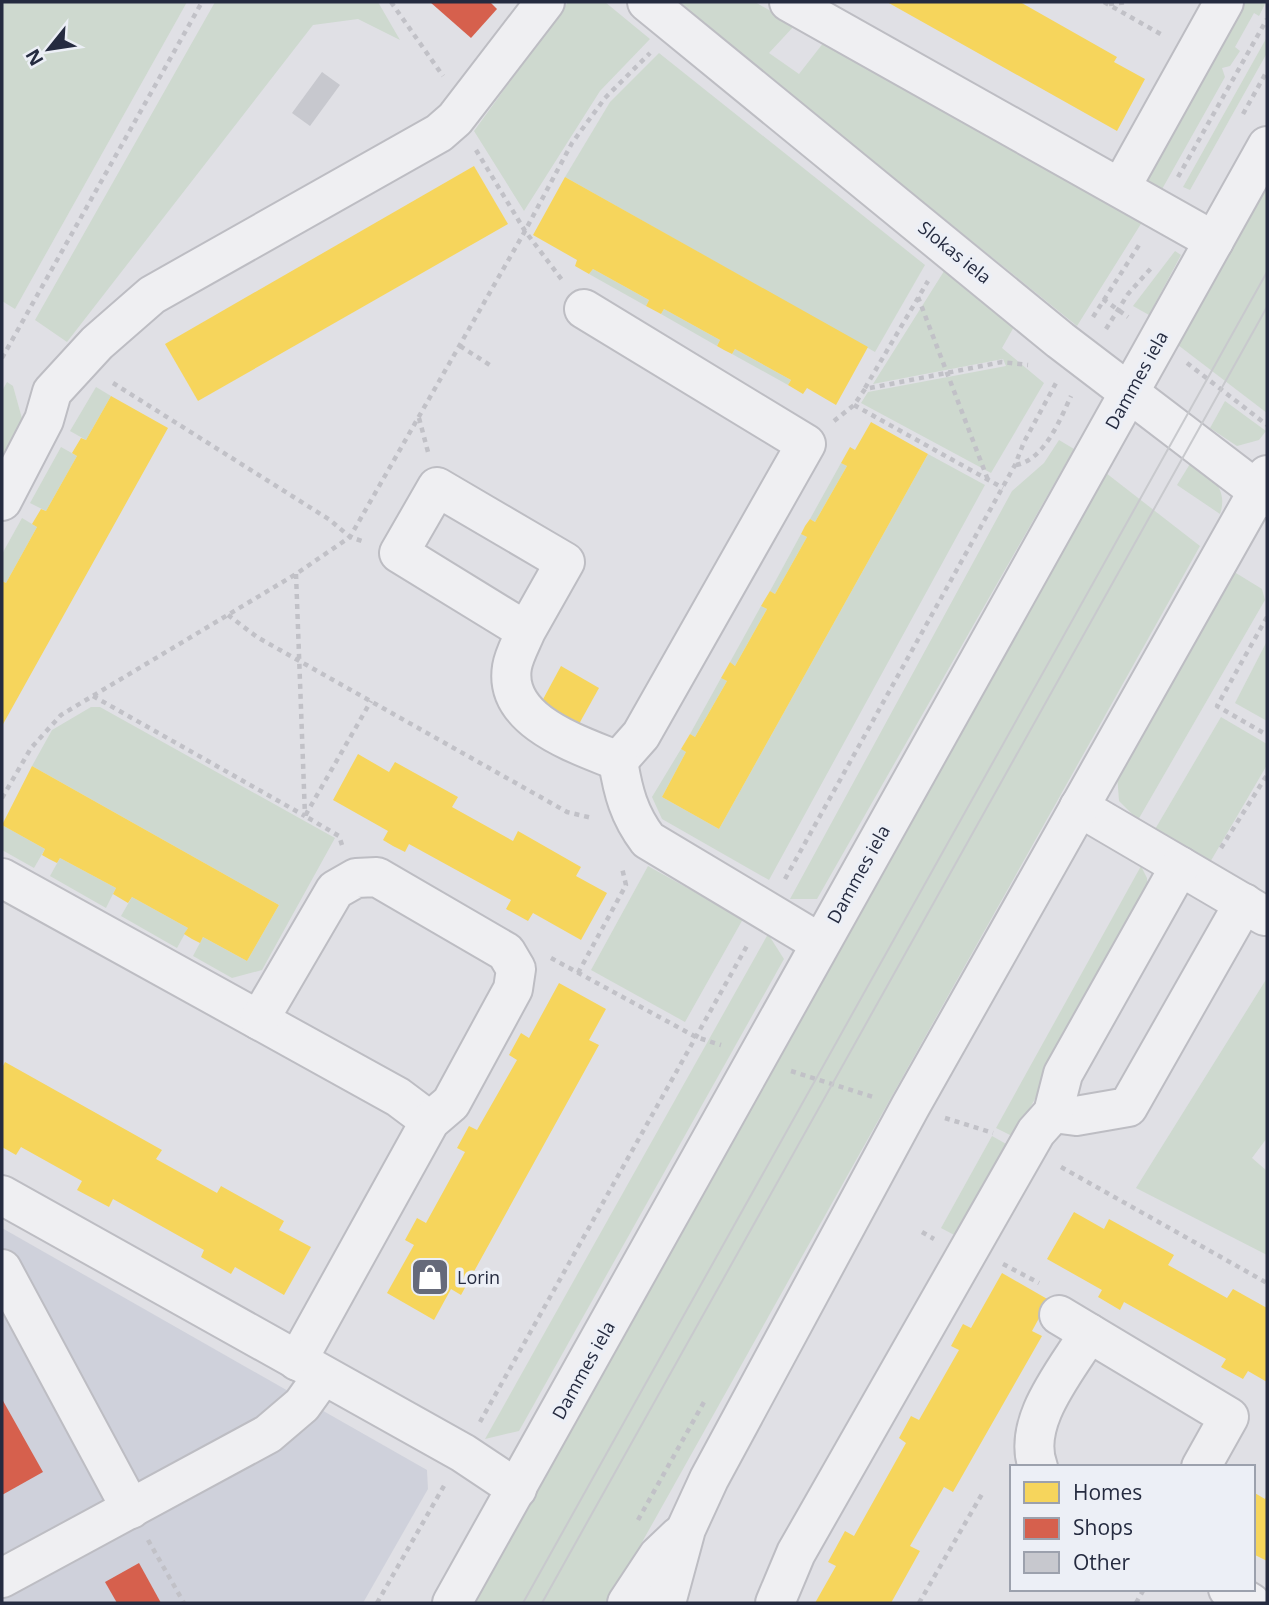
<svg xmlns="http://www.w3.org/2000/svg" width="1269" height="1605" font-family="'Open Sans',sans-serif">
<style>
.built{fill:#cfd1db}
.green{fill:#ced9cf}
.homes{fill:#f6d55c}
.shops{fill:#d6604d}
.building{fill:#c7c8ce}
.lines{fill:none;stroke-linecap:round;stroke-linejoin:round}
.minor-casing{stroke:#bdbdc3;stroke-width:42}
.path{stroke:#c1c1c7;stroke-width:4.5;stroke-dasharray:5 5;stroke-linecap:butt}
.minor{stroke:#efeff2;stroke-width:38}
.tram{stroke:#c8c9cd;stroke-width:2}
.labels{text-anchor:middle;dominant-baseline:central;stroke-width:7;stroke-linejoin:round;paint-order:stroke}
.street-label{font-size:18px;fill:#252b40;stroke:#eceff6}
.poi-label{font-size:18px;fill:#252b40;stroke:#eceff6;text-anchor:start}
</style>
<rect width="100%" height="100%" fill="#e0e0e5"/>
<!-- built -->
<polygon class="built" points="2,1228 427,1470 428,1489 363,1603 2,1603"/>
<!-- green -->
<g class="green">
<polygon points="2,2 187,2 15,309 2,301"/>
<polygon points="215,2 378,2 400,40 358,19 313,25 67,342 35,320"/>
<polygon points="568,2 605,2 650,39 600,91 524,211 474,131"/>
<polygon points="676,2 755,2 795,25 769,53 799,74 824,42 1144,219 1077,326"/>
<polygon points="1234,2 1266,2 1259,16 1254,13 1235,47 1240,51 1230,66 1222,68 1225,77 1161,191 1148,184 1142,169"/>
<polygon points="1267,37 1267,53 1190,190 1183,187"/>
<polygon points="659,53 925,265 875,352 565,177 610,102"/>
<polygon points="1267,185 1267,413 1178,345"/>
<polygon points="1175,251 1181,255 1149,315 1133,306"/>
<polygon points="946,268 1015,325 1002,348 1044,383 991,473 861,403 868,392 1006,366 1003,359 873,384"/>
<polygon points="593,269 649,300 646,306 589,274"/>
<polygon points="664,309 720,340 717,346 661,314"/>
<polygon points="735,349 791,380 788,385 732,354"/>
<polygon points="7,382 13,386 23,422 2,461 2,391"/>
<polygon points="96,387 111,396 86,440 70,431"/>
<polygon points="1225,401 1266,431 1259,440 1237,446 1210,428"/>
<polygon points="1059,440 1074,449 817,899 790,899 1012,491 1044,463"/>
<polygon points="61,447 77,456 46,511 30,503"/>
<polygon points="928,454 985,485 769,880 662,819 652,797 681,749 686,752 662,797 719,829"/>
<path d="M1193,459C1210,476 1229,488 1220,514L1177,485Z"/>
<polygon points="841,463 847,466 815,522 810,519"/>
<polygon points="1106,473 1200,546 608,1603 473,1603"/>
<polygon points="22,518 37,527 6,583 2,581 2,554"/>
<polygon points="801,534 807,537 775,594 770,591"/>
<polygon points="1231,570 1262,589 1265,600 1138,820 1119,801 1117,774"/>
<polygon points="761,606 767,609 735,666 730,662"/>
<polygon points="1267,641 1267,721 1235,703"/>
<polygon points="721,678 727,681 695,737 690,734"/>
<polygon points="91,707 100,707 335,838 262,970 232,978 193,956 203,937 247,961 279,905 32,766 52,730"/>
<polygon points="1221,717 1267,744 1267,765 1209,864 1154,831"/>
<polygon points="2,825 45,849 34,868 2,850"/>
<polygon points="60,858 116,888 106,908 50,876"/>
<polygon points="648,866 743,919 685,1022 591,970"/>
<polygon points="1141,866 1147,878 1148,894 1014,1137 996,1128"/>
<polygon points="132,897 188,928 177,948 121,916"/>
<polygon points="768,934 784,959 519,1431 485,1439"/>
<polygon points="1267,978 1267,1138 1252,1158 1267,1171 1267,1255 1136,1188"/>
<polygon points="992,1136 1008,1145 958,1237 941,1228"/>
</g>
<!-- homes -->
<g class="homes">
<polygon points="887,2 1020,2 1117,57 1114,62 1145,79 1117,131"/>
<polygon points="474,166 508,224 198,401 165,344"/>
<polygon points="565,177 868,347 836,405 807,388 803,394 788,385 791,380 735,349 732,354 724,350 717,346 720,340 664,309 661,314 646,306 649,300 593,269 589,274 575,266 577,260 533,235"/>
<polygon points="111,396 168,428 2,726 2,581 6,583 37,527 32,524 41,509 46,511 77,456 72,453 81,438 86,440"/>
<polygon points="871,422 928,454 719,829 662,797 686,752 681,749 690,734 695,737 727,681 721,678 730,662 735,666 767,609 761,606 770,591 775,594 807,537 801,534 805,526 810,519 815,522 847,466 841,463 850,447 855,450"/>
<polygon points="561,666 599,688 579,724 541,703"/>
<polygon points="358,754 389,772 395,762 458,797 452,807 513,841 518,831 581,867 576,876 607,893 581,940 533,913 528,921 506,909 511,900 409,844 405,852 393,846 383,840 388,831 333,800"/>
<polygon points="32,766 279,905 247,961 203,937 200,943 192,939 184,934 188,928 132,897 128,903 113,894 116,888 60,858 57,863 49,859 42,855 45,849 2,825"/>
<polygon points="559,983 606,1009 589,1040 599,1045 461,1295 451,1289 434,1320 387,1293 414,1245 405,1240 417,1218 426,1223 465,1152 457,1148 469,1126 477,1130 517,1060 509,1055 521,1033 529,1038"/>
<polygon points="5,1062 162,1150 156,1159 217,1193 221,1186 284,1221 279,1230 311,1247 284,1295 235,1267 231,1274 201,1257 204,1250 113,1199 109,1207 77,1190 82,1181 21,1147 16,1155 2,1147 2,1068"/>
<polygon points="1074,1212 1104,1229 1109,1219 1174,1255 1168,1265 1227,1298 1233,1289 1267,1308 1267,1382 1248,1371 1243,1379 1221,1367 1226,1359 1124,1302 1120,1310 1098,1297 1102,1290 1047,1259"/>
<polygon points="1002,1273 1049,1300 1032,1331 1042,1336 953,1492 944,1487 910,1546 920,1551 891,1603 815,1603 836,1566 828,1562 845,1531 854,1536 906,1443 899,1438 911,1416 919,1420 959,1350 951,1346 963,1324 971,1328"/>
<polygon points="1253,1492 1265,1499 1267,1495 1267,1561 1253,1554"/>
</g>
<!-- shops -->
<g class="shops">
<polygon points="430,2 490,2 497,9 471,38"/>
<polygon points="2,1399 43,1472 2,1495"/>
<polygon points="139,1563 161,1603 117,1603 105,1582"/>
</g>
<!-- building -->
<polygon class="building" points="322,72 340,85 310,126 292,113"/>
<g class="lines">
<defs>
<g id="minor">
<polyline points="647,2 1060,340 1267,498"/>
<polyline points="789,2 1214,241"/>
<polyline points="1121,187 1224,2"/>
<polyline points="584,309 806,444 641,735 618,761"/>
<polyline points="2,501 44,420 52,392 97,343 152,295 439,133 455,119 545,2"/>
<path d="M526,631L565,562L437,487L399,553L526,631C521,643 514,655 512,667C503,722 580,745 618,761"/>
<path d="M618,761C623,792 629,815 648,840L820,943"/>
<polyline points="1079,807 1265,916"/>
<polyline points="2,878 398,1097 430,1121"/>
<polyline points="259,1020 335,890 356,878 377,877 506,952 516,969 513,989 451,1103 430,1121 297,1361"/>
<polyline points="1053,1113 1076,1116 1128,1107 1244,903"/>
<polyline points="2,1195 463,1453 517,1489"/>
<polyline points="2,1269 131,1509"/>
<polyline points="1059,1315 1229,1417 1201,1467"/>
<path d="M1038,1467C1021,1422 1067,1370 1089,1333"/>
<polyline points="2,1578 268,1434 302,1405 322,1377"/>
<polyline points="1228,1589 1251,1603"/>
<polyline points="452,1603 1267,146"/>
<polyline points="627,1603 658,1556 679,1536"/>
<polyline points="666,1603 686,1529 709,1479 910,1107 1267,475"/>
<polyline points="775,1603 796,1553 1036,1132 1053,1113 1063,1074 1180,866"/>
</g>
</defs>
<!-- minor casing -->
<use href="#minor" class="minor-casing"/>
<!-- path -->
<g class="path">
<polyline points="391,2 443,76"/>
<polyline points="1104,2 1164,36"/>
<polyline points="1109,4 1128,2"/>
<polyline points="1243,114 1267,71"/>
<polyline points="476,150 525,231 562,280"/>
<polyline points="1178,177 1267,19"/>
<polyline points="918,297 988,480"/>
<polyline points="1103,299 1128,317"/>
<polyline points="1093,317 1141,242"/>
<polyline points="1106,329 1128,294 1153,266"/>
<polyline points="460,346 493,367"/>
<polyline points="2,358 202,2"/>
<polyline points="1187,363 1267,425"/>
<polyline points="113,383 330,520 350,537 365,542"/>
<polyline points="865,388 928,281"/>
<polyline points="854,405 1003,488"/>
<polyline points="419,418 428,452"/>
<polyline points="834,421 854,405 865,389 1002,362 1028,365"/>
<path d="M1016,465C1044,460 1060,420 1071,396"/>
<polyline points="296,574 305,816"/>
<polyline points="228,615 257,637 567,812 592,818"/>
<polyline points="1267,617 1217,706 1267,735"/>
<polyline points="93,696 305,816"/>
<polyline points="2,798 31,748 61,715 296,574 350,537 525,231 572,143 605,98 650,53"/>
<polyline points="342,845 339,836 305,816 371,701"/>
<polyline points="1221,848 1267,775"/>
<polyline points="785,879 1015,465 1024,442 1056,383"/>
<polyline points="551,958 696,1037 721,1045"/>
<polyline points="578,973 626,885 622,868"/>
<polyline points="791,1071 873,1097"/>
<polyline points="945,1118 993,1133"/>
<polyline points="1061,1167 1267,1283"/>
<polyline points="922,1232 934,1239"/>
<polyline points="1003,1264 1039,1283"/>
<polyline points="480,1422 748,944"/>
<polyline points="638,1520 704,1402"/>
<polyline points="148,1540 184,1603"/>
<polyline points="377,1603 445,1484"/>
<polyline points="919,1603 982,1494"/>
<polyline points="1136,1603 1144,1589"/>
</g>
<!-- minor -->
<use href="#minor" class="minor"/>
<!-- tram -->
<g class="tram">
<polyline points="523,1603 1267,272"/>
<polyline points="542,1603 1267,307"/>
</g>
</g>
<!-- icons -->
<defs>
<symbol id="shop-square" viewBox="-11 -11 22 22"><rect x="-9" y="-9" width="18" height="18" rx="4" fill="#666a7a" stroke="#eceff6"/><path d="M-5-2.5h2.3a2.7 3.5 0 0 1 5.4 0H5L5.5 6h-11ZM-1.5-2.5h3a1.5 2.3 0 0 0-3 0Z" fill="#fff"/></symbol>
</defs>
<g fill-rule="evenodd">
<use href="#shop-square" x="408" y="1255" width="44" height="44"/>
</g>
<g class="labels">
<!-- street labels -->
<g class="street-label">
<text transform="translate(955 252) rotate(39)">Slokas iela</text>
<text transform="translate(1136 380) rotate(-61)">Dammes iela</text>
<text transform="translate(858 874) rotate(-61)">Dammes iela</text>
<text transform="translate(583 1370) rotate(-61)">Dammes iela</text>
</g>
<!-- poi labels -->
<g class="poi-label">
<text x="457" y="1277">Lorin</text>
</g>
</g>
<!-- border -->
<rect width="1269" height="1605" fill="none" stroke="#252b40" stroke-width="7"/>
<!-- legend -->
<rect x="1010" y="1465" width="245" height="126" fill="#eceff6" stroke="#9ca1ad" stroke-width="2"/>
<rect x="1024" y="1482" width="35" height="21" fill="#f6d55c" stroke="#9ca1ad" stroke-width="2"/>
<text x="1073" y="1500" font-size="21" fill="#252b40">Homes</text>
<rect x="1024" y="1518" width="35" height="21" fill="#d6604d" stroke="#9ca1ad" stroke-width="2"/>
<text x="1073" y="1535" font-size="21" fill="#252b40">Shops</text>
<rect x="1024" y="1552" width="35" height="21" fill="#c7c8ce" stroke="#9ca1ad" stroke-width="2"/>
<text x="1073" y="1570" font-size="21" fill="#252b40">Other</text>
<!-- north arrow -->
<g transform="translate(49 49) rotate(240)" stroke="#eceff6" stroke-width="5" paint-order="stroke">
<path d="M0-5L12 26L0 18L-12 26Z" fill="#252b40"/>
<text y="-10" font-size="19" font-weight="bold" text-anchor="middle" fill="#252b40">N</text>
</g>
</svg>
